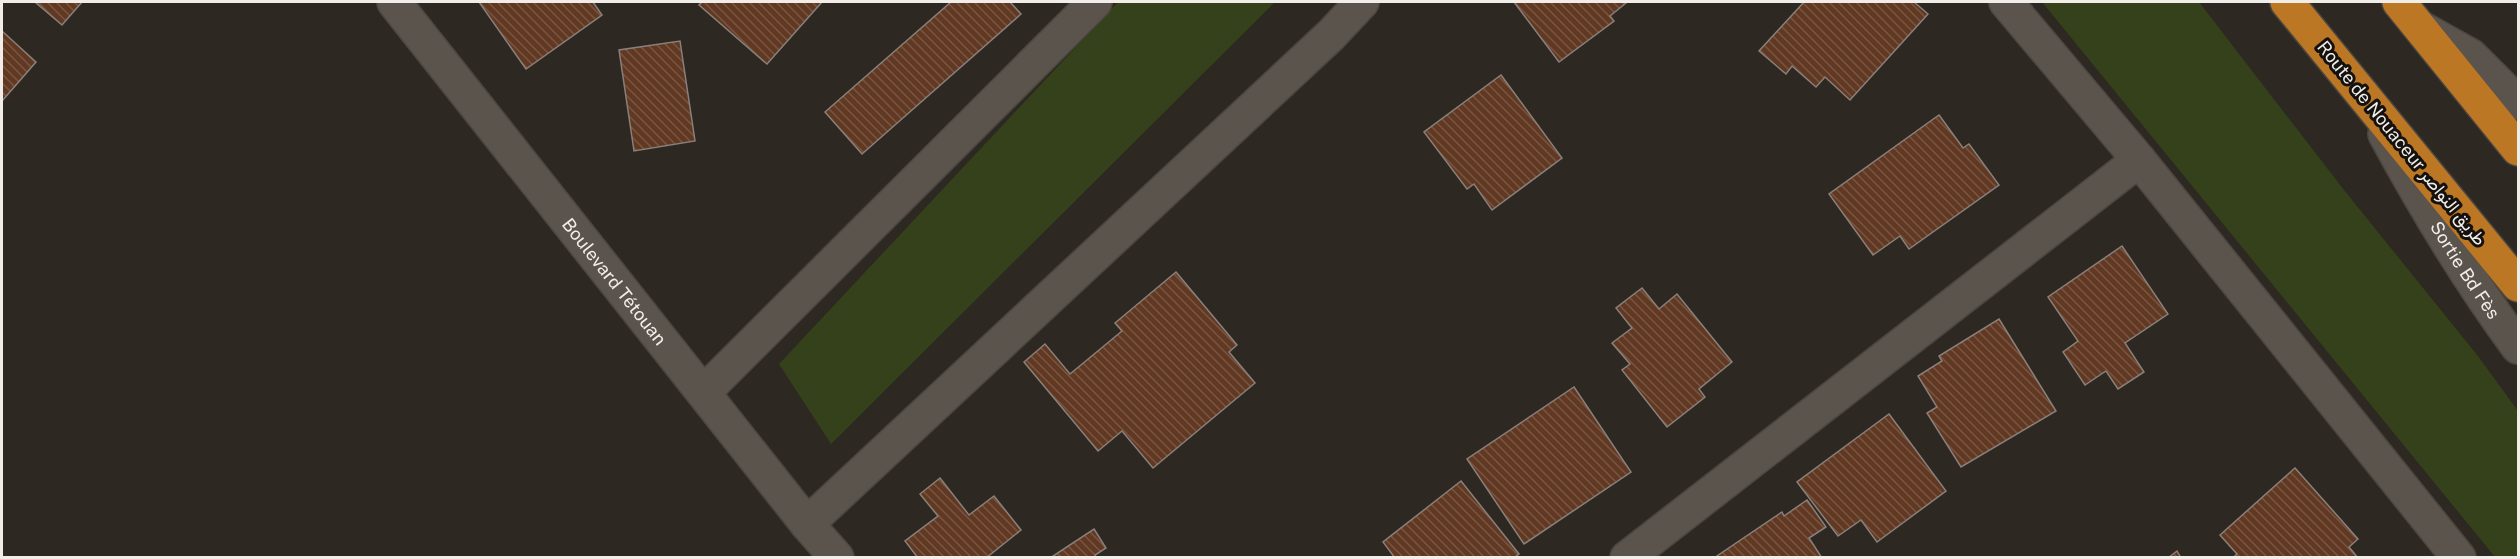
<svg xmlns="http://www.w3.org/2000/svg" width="2520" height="559" font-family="'Public Sans',Vazirmatn,sans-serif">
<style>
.green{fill:#35411a}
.building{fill:url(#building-back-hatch);stroke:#8a807b;stroke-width:1.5}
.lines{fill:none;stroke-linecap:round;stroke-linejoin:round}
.minor-casing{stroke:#4b4640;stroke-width:36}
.secondary-casing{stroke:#4b4640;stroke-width:36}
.trunk-casing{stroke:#4b4640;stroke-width:36}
.minor{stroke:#5b544d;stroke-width:33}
.secondary{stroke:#5b544d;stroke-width:33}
.trunk{stroke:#bc7724;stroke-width:33}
.labels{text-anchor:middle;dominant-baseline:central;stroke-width:6;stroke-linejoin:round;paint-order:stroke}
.street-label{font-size:18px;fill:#f1ede9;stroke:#14110e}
</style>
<defs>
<pattern id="building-back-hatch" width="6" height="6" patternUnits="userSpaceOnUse" patternTransform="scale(1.5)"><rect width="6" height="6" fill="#613822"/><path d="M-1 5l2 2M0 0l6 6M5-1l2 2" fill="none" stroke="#785542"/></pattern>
</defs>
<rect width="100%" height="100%" fill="#2d2821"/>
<!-- green -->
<g class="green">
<polygon points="1118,2 1275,2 831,444 779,364"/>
<polygon points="2042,2 2199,2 2344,190 2478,356 2518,411 2518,557 2495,557"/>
</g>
<!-- building -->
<g class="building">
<polygon points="35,2 82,2 62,25"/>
<polygon points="479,2 593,2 602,15 526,69"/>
<polygon points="702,2 822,2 767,64 699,5"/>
<polygon points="951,2 1010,2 1021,14 862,154 825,112"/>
<polygon points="1514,2 1625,2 1626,3 1610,16 1614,21 1559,62"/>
<polygon points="1804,2 1914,2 1928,14 1850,100 1825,77 1816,87 1792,66 1786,74 1759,51"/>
<polygon points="2,31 36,62 2,101"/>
<polygon points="680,41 695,141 634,151 619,50"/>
<polygon points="1501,75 1562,158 1492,210 1474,184 1467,189 1424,132"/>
<polygon points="1939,115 1963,148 1969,144 1999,185 1909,249 1900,236 1873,255 1829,194"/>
<polygon points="2122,246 2168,314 2125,343 2144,372 2118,389 2106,371 2085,385 2063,352 2078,341 2048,297"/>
<polygon points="1176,272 1237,345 1229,352 1255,383 1153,468 1122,431 1098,451 1024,362 1045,344 1070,374 1122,331 1115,323"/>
<polygon points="1642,288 1659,309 1677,294 1732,362 1699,389 1705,397 1667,427 1622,370 1630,364 1612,343 1632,328 1616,308"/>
<polygon points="1999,319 2056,411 1961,467 1927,413 1937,407 1918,376 1942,361 1939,356"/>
<polygon points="1574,387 1631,472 1524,544 1467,459"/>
<polygon points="1889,414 1946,491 1877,542 1861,520 1838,536 1797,482"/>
<polygon points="2295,468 2358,539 2349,547 2358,558 2233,558 2237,554 2220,535"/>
<polygon points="940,478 969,515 994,496 1021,530 986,558 918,558 905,541 938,516 920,494"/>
<polygon points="1461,481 1519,554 1514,558 1395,558 1383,542"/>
<polygon points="1807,500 1826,527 1809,538 1822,558 1714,558 1782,512 1784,516"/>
<polygon points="1094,529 1106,548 1095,555 1096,558 1050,558"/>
<polygon points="2177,551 2181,558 2168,558"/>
</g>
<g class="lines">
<defs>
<g id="minor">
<path id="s1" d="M394,2L807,524L837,558"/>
<polyline points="2006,2 2139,160 2459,558"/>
<polyline points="704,392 1095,2"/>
<polyline points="807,524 1331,35 1362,2"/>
<polyline points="1627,558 2139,160"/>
</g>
<g id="secondary">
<polyline points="2421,28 2471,56 2518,103"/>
<path id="s2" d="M2385,134C2425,208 2468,279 2518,347"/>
</g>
<g id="trunk">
<polyline points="2287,2 2518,285"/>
<polyline points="2399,2 2518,149"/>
</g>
</defs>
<!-- minor casing -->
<use href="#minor" class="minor-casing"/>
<!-- secondary casing -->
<use href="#secondary" class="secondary-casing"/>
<!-- trunk casing -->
<use href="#trunk" class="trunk-casing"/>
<!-- minor -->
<use href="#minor" class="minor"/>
<!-- secondary -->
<use href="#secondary" class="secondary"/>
<!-- trunk -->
<use href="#trunk" class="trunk"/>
</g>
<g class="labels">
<!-- street labels -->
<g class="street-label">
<text transform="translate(2402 143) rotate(51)">Route de Nouaceur طريق النواصر</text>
<text stroke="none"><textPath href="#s2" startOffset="158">Sortie Bd Fès</textPath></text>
<text stroke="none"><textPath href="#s1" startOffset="356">Boulevard Tétouan</textPath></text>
</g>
</g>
<!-- border -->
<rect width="2520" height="559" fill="none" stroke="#f1ede9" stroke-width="6"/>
</svg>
